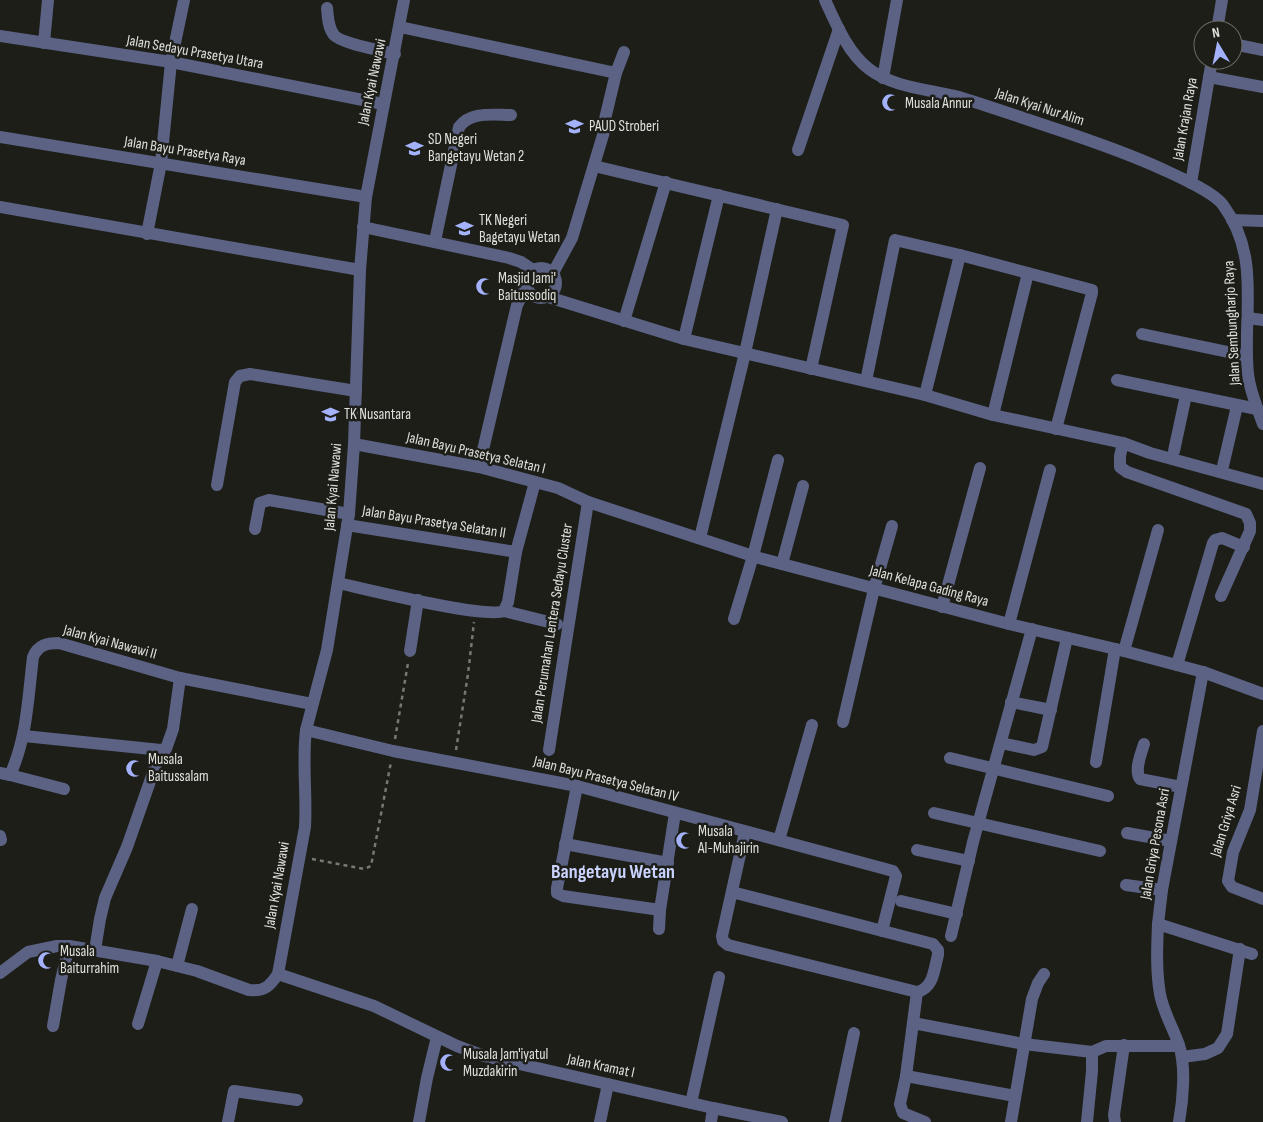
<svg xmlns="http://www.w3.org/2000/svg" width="1263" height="1122" font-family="'Sofia Sans Condensed',sans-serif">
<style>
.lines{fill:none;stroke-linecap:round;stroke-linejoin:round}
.path{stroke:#777873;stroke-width:2.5;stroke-dasharray:4 4;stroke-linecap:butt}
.minor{stroke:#5b6284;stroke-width:12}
.labels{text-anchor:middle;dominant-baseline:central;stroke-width:5;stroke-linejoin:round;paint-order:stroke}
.street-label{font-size:15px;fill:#dfe0dc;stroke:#1d1e18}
.poi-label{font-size:15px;fill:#dfe0dc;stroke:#1d1e18;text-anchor:start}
.district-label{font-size:20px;font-weight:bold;fill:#cbd4ff;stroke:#1d1e18}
</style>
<rect width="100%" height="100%" fill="#1d1e18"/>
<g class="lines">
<!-- path -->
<g class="path">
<polyline points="395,739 408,663"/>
<polyline points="456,750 468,674 474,622"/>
<polyline points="312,859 364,869 371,866 391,762"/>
</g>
<!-- minor -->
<g class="minor">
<path d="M825,0C836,24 848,53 869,69C894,88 929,89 959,97C991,107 1023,118 1056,129C1092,141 1127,153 1162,169C1177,176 1214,192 1223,205C1262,258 1242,314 1248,374C1250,392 1257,407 1263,424"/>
<path d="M327,8C328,17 328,28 334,35C340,43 383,51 395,54"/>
<polyline points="400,27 616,73"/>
<polyline points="1217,30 1222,0"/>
<polyline points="0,36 171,62 383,104"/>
<polyline points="44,43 48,0"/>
<polyline points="1233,44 1263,50"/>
<polyline points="1209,77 1263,87"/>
<polyline points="883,78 897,0"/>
<polyline points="605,119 616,73 624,52"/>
<polyline points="0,137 366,197"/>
<polyline points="798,150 839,29"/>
<polyline points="594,166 843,225 811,369"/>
<polyline points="1191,183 1212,60"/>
<polyline points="0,207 360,270"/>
<polyline points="1232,220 1263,221"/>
<polyline points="363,227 509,258 521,262 533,270"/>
<polyline points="147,234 161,163 171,62 184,0"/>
<path d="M435,241L459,127C471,111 493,115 511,115"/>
<circle cx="541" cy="283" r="15"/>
<polyline points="553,273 572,238 606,125"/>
<polyline points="548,297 684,339 925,395 993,415 1123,443 1120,456 1120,467 1127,472 1246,514 1250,523 1250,531 1221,596"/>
<polyline points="1248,318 1263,320"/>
<polyline points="624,321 666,182"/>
<polyline points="1142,334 1247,356"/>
<polyline points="684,339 719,195"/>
<polyline points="1117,380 1257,409"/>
<polyline points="866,381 895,240 960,255 1092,290 1092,293 1056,429"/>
<polyline points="925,395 960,255"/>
<polyline points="993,415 1028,273"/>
<polyline points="1123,443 1150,453 1263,484"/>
<polyline points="354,444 479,467 558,488 588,502 759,558 1009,624 1124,651 1203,672 1263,694"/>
<polyline points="1174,451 1186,395"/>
<polyline points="1223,466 1237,406"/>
<polyline points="479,467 517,305 526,287"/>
<polyline points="217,485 235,382 240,376 250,374 356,391"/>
<polyline points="347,525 516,552"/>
<polyline points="255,529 260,503 269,500 349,514"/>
<polyline points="700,538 745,353 777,209"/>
<polyline points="782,564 803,486"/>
<path d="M338,583C365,589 485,619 504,611L557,624"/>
<polyline points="942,607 980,468"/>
<polyline points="504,611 508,602 516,552 535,482"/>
<polyline points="734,619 753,556 778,460"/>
<polyline points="1009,624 1050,470"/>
<polyline points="410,651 418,600"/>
<polyline points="1124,651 1158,530"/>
<polyline points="1177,665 1213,543 1215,540 1222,538 1244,547"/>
<polyline points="1203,672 1162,890 1158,924 1252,954"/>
<polyline points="1011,702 1051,710"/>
<polyline points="843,722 874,589 892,526"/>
<polyline points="306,730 393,751 577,786 893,871 896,876 882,931"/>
<polyline points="1263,731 1250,810 1233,852 1228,881 1232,887 1263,899"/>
<polyline points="24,736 161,750 166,749 173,729 180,678"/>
<polyline points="1001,743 1034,750 1042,747 1067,638"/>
<path d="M1144,744C1141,754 1134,770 1140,779L1181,787"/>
<polyline points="549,750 588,502"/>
<polyline points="950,758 1108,796"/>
<polyline points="1096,762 1115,649"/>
<path d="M0,773L10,775C27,738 28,698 33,657C38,645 47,643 59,643L180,678L312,704"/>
<polyline points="10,775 64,789"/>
<polyline points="577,786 557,888 557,893 563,896 660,910 675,813"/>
<polyline points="934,813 1100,851"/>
<polyline points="1127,833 1171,841"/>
<polyline points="0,836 1,840"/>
<polyline points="779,840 812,725"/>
<polyline points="565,844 668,863"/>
<polyline points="917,850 969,861"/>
<polyline points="1126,885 1162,890"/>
<path d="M732,892L933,944L938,950V955C934,969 934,988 917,992L728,945L723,941L722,936L745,832"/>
<polyline points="901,901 957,914"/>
<path d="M1158,924C1157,948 1156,971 1160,994C1163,1011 1173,1028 1179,1045C1186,1066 1183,1100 1179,1122"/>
<polyline points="659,929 660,910"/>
<polyline points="951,936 973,842 1032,629"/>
<polyline points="95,950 100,919 105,898 127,847 161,750"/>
<polyline points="177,966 192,909"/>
<path d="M0,973L28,952L57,946H69L157,961L197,971L249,990C264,992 270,986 278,974L305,827C307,795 302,762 306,730L327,650L349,514L354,444L360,270L366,197L404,0"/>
<polyline points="278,974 374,1006 457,1046 484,1056 713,1108 782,1122"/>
<polyline points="917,992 906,1076 900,1104 903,1113 925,1122"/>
<polyline points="913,1023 1024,1044 1092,1052"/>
<polyline points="138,1024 157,961"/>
<polyline points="53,1026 61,980 69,946"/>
<polyline points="1182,1057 1205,1054 1218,1048 1227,1034 1240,949"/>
<polyline points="906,1076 1015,1096"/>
<polyline points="691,1103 719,977"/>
<polyline points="228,1122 234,1091 297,1100"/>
<polyline points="419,1122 427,1078 437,1037"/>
<polyline points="600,1122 608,1084"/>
<polyline points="711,1122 713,1108"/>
<polyline points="835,1122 854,1033"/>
<polyline points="1011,1122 1032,999 1038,983 1044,974"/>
<polyline points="1087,1122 1092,1071 1092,1052 1106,1046 1179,1046"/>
<polyline points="1115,1122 1114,1115 1124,1045"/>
</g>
</g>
<!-- icons -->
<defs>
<symbol id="mosque-bare" viewBox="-9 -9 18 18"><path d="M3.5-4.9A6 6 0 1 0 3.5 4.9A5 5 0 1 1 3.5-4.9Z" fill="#a4b2fc" stroke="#1d1e18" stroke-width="2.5" paint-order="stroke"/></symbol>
<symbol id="school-bare" viewBox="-9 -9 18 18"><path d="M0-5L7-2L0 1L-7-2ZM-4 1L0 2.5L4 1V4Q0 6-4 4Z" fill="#a4b2fc" stroke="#1d1e18" stroke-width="2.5" paint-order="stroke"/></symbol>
</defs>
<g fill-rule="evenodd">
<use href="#mosque-bare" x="878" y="90" width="25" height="25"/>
<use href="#school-bare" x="562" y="114" width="25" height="25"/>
<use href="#school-bare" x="402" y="136" width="25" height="25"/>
<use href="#school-bare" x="452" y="216" width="25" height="25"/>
<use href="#mosque-bare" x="472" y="274" width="25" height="25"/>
<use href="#school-bare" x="318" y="402" width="25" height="25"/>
<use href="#mosque-bare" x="122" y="756" width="25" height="25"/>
<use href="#mosque-bare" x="672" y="828" width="25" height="25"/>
<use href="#mosque-bare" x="34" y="948" width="25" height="25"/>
<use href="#mosque-bare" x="436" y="1050" width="25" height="25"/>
</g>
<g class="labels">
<!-- street labels -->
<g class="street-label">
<text transform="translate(195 52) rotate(10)">Jalan Sedayu Prasetya Utara</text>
<text transform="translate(372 82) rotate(-78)">Jalan Kyai Nawawi</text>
<text transform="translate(1040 107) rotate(18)">Jalan Kyai Nur Alim</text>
<text transform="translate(1185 119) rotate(-80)">Jalan Krajan Raya</text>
<text transform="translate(185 151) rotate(9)">Jalan Bayu Prasetya Raya</text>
<text transform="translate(1232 323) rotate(-93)">Jalan Sembungharjo Raya</text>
<text transform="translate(476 453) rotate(13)">Jalan Bayu Prasetya Selatan I</text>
<text transform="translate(333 487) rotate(-85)">Jalan Kyai Nawawi</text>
<text transform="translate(434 522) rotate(9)">Jalan Bayu Prasetya Selatan II</text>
<text transform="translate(929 586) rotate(15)">Jalan Kelapa Gading Raya</text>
<text transform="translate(552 623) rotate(-81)">Jalan Perumahan Lentera Sedayu Cluster</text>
<text transform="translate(110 642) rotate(15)">Jalan Kyai Nawawi II</text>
<text transform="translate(606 779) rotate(14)">Jalan Bayu Prasetya Selatan IV</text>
<text transform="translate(1226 821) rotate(-73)">Jalan Griya Asri</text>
<text transform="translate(1155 844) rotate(-80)">Jalan Griya Pesona Asri</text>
<text transform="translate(277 885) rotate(-80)">Jalan Kyai Nawawi</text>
<text transform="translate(601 1066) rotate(12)">Jalan Kramat I</text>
</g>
<!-- poi labels -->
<g class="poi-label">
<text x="905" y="103">Musala Annur</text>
<text x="589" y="126">PAUD Stroberi</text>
<text x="428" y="139">SD Negeri<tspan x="428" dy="17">Bangetayu Wetan 2</tspan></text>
<text x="479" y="220">TK Negeri<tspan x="479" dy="17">Bagetayu Wetan</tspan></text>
<text x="498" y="278">Masjid Jami'<tspan x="498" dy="17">Baitussodiq</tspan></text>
<text x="344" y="414">TK Nusantara</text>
<text x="148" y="759">Musala<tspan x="148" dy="17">Baitussalam</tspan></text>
<text x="698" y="831">Musala<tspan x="698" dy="17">Al-Muhajirin</tspan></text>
<text x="60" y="951">Musala<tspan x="60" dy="17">Baiturrahim</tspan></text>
<text x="463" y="1054">Musala Jam'iyatul<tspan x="463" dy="17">Muzdakirin</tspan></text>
</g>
<!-- district labels -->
<g class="district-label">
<text x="613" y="872">Bangetayu Wetan</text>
</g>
</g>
<!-- north arrow -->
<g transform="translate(1218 45) rotate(350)"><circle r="24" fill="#1d1e18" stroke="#6b6c66"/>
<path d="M0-4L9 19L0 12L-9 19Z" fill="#a4b2fc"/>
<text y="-8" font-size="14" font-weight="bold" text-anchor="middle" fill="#dfe0dc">N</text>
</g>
</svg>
